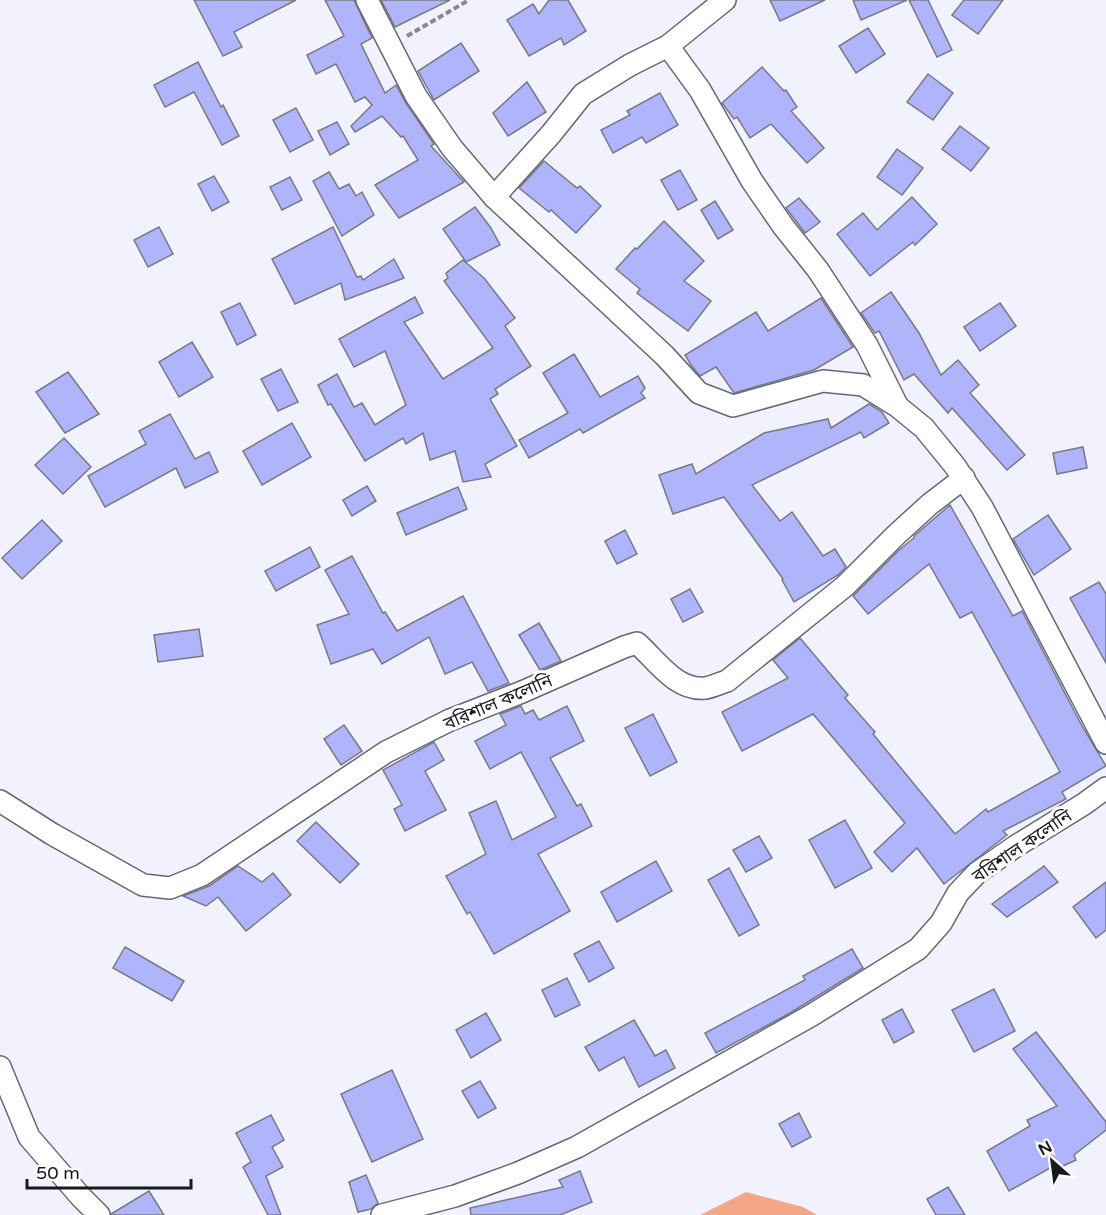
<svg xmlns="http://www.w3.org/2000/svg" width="1106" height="1215" font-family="'Varela Round','Noto Sans Bengali',sans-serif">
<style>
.water{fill:#f3a786}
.building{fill:#afb4fb;stroke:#787985;stroke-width:1.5}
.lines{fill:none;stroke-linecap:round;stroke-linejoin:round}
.minor-casing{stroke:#666772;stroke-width:24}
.path{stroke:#888991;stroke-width:4;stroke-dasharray:6 3;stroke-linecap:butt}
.minor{stroke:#fff;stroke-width:21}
.labels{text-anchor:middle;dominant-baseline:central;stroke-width:6;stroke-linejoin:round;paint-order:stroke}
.street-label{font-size:18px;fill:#18191d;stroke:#fff}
</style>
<rect width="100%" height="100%" fill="#f1f2fd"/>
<!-- water -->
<polygon class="water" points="746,1192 803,1207 817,1215 700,1215"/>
<!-- building -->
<g class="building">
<polygon points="194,0 296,0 234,32 242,47 223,56"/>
<polygon points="325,0 354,0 372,38 361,44 385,93 396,85 406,103 434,144 431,146 464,182 399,218 375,185 418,160 403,136 401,137 382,116 355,132 351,126 372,105 365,97 355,102 336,64 316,74 307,55 344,36"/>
<polygon points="381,0 450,0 395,27"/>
<polygon points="549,0 568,0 586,31 564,45 561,38 529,56 507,20 533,4 539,14"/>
<polygon points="770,0 825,0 780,21"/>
<polygon points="853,0 907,0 861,20"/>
<polygon points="909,0 928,0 952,50 937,57"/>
<polygon points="964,0 1003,0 978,34 952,15"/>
<polygon points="868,28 885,54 856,73 839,46"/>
<polygon points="461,43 479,71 434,100 418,71"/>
<polygon points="198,62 221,107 223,105 239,136 222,145 194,92 165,107 154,85"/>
<polygon points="762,67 784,91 786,90 797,107 791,111 824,148 807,163 771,124 750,138 737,117 734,119 722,103"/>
<polygon points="928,74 953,93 933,120 907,102"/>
<polygon points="527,82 546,112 508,136 493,113"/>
<polygon points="660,93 678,125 646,143 642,137 613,153 601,130 630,115 627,111"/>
<polygon points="296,108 313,140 290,152 273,120"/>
<polygon points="337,122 349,144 330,155 318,131"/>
<polygon points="960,126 989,148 971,171 942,149"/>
<polygon points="897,149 923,168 902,195 877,177"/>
<polygon points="544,161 577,188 580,186 601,206 576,233 551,210 549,212 519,188"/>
<polygon points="680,170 697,200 678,210 661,180"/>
<polygon points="329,172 339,189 349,184 356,196 362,192 374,215 342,236 313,181"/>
<polygon points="214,176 229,202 212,211 198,184"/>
<polygon points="290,177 302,200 282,210 270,187"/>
<polygon points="912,197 937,224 915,245 913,242 870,276 837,234 863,213 877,230"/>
<polygon points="799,198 820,222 805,233 786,208"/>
<polygon points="715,201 733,230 718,239 701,210"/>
<polygon points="475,207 491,228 500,245 466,262 443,229"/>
<polygon points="664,221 704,261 684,281 711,301 688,331 637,293 640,289 616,269 635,248 637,249"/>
<polygon points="159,227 173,254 148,267 134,240"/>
<polygon points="333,227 357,277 361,276 363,280 394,259 404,278 345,300 341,283 295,304 272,259"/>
<polygon points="463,260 484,278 515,318 505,326 531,366 495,389 498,394 490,399 517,446 485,464 491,477 463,482 455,451 430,460 423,433 406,444 403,438 365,461 331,404 328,405 318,385 337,374 354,407 362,403 375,425 406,405 385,351 354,367 339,339 415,297 423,313 404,322 443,379 493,348 444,281 448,278 446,273"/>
<polygon points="891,292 919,333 941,375 958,360 979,385 970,393 1025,455 1007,470 952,408 948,413 914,374 904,380 879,331 875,333 861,313"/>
<polygon points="821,298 853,347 814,370 734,393 716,367 700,376 691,365 685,355 756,312 768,331"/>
<polygon points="240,303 256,335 237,345 221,312"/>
<polygon points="1000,303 1016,326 980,351 964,327"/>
<polygon points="192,342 213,377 179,397 159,362"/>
<polygon points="574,354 600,397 638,376 645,388 641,393 645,398 583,433 580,429 529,458 519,440 568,413 543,373"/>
<polygon points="281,369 298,402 278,411 261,379"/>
<polygon points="68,372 99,414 65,433 36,392"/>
<polygon points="869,404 882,412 889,423 864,438 861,432 752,485 780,521 792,512 823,556 835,549 846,567 838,575 794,602 782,580 783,579 724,497 673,514 659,475 692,464 696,474 764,433 828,419 831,428"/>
<polygon points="170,414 195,459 209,452 218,472 185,488 176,468 105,507 88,476 146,444 139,431"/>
<polygon points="292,423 311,457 262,485 243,451"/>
<polygon points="64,438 91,467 63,494 35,465"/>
<polygon points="1083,447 1087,468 1057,474 1053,453"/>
<polygon points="367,486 376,501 352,516 343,500"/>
<polygon points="458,487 467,509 406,535 397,513"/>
<polygon points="950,505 1013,616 1022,611 1082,726 1106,766 1062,792 1066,799 1003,831 1007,835 944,884 917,848 892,872 874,852 905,823 813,714 742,751 722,712 788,678 773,660 800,638 848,695 845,698 875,732 873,734 955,834 986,809 988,812 1060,772 972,612 960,618 929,564 868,614 853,596 898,551 914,538 914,536"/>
<polygon points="1048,515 1071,549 1034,575 1013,539"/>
<polygon points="42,520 62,541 22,579 2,558"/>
<polygon points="625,530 637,554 617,564 605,541"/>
<polygon points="310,547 320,567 276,591 265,571"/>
<polygon points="352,556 383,613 385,612 397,631 463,596 509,683 488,691 472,662 445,674 429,637 382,664 373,649 331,664 317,625 349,614 325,570"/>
<polygon points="1099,582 1106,594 1106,663 1070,598"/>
<polygon points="690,589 703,612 683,622 671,599"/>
<polygon points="539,623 561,661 540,670 519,635"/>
<polygon points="199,629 203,656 158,662 154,635"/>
<polygon points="521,706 525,714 533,710 539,720 567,706 584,741 550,758 577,806 581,804 592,826 538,854 570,911 494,954 470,912 467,914 446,876 486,854 469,813 496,801 512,840 556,817 521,752 490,769 475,741 506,725 500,714"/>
<polygon points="653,714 677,762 650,776 625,728"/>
<polygon points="344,725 362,751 341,765 324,739"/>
<polygon points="434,742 444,760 425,771 446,810 405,831 394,809 402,805 383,770"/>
<polygon points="845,820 872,868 835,888 809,840"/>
<polygon points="316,822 359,864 340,883 297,841"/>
<polygon points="759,836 772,858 746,872 733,850"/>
<polygon points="656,861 672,891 617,922 601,892"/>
<polygon points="238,866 262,882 273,873 291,895 246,931 218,897 206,906 183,896 209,886"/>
<polygon points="1044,866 1058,882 1007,917 992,904"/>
<polygon points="729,868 759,925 739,936 708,880"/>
<polygon points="1106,882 1106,930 1096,938 1073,907"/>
<polygon points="599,941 614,968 589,982 574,954"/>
<polygon points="125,947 184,981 172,1001 113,968"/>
<polygon points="852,949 863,968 790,1013 716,1053 705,1033 805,980 803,976"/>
<polygon points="567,978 580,1005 555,1017 542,990"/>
<polygon points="994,989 1015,1031 974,1052 952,1010"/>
<polygon points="902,1009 914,1032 894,1043 882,1020"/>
<polygon points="486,1013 501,1040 471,1058 456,1030"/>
<polygon points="634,1020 655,1056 666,1050 675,1068 639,1087 624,1057 599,1071 585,1047"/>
<polygon points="1036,1032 1106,1122 1106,1130 1074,1155 1076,1160 1052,1171 1050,1168 1009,1191 987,1151 1030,1126 1027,1120 1057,1106 1013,1049"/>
<polygon points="392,1070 423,1139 372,1162 341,1094"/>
<polygon points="480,1081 496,1108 478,1118 462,1091"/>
<polygon points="799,1113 811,1137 792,1147 779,1124"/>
<polygon points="271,1115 284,1140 272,1147 283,1167 266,1176 281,1215 268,1215 243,1167 251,1162 236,1133"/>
<polygon points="580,1171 592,1202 560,1215 471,1215 470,1208 563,1187 559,1180"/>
<polygon points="366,1175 378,1203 371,1209 358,1212 349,1182"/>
<polygon points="948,1187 965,1215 936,1215 927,1199"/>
<polygon points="149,1191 164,1215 111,1215 111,1214"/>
</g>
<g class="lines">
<defs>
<g id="minor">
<polyline points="367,0 416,96 452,148 494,197"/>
<polyline points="725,0 668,46 630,65 583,94 551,134 494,197 664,355 699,393 733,406 823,381 863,385 897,406 924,428 955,466 982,507 1106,743"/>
<polyline points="668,46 700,90 752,181 783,226 818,270 867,345 897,405"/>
<path d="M0,801L52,834L143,885L170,888L202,875L386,752L450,720L522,692L624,647L637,643C656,660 676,691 705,688C712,687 720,683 727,681L845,586L896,535L930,504L964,478"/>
<polyline points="0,1067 29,1137 81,1197 99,1215"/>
<polyline points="382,1215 455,1196 518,1173 577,1147 812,1015 918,949 941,923 958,893 977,873 1016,846 1084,804 1106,788"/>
</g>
</defs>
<!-- minor casing -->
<use href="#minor" class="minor-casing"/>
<!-- path -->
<polyline class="path" points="407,36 469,0"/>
<!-- minor -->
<use href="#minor" class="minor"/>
</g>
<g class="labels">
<!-- street labels -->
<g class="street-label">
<text transform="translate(498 702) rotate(-23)">বরিশাল কলোনি</text>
<text transform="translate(1022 846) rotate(-34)">বরিশাল কলোনি</text>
</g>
</g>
<!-- north arrow -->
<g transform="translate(1052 1161) rotate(332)" stroke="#ffffff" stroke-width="4.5" paint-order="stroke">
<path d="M0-4.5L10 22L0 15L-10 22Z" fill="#18191d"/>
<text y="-9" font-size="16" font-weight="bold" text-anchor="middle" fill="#18191d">N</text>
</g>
<!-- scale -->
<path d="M27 1179v9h164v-9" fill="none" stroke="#18191d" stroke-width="3"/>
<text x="36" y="1179" font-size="18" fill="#18191d" stroke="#ffffff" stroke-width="4.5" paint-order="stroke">50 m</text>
</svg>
